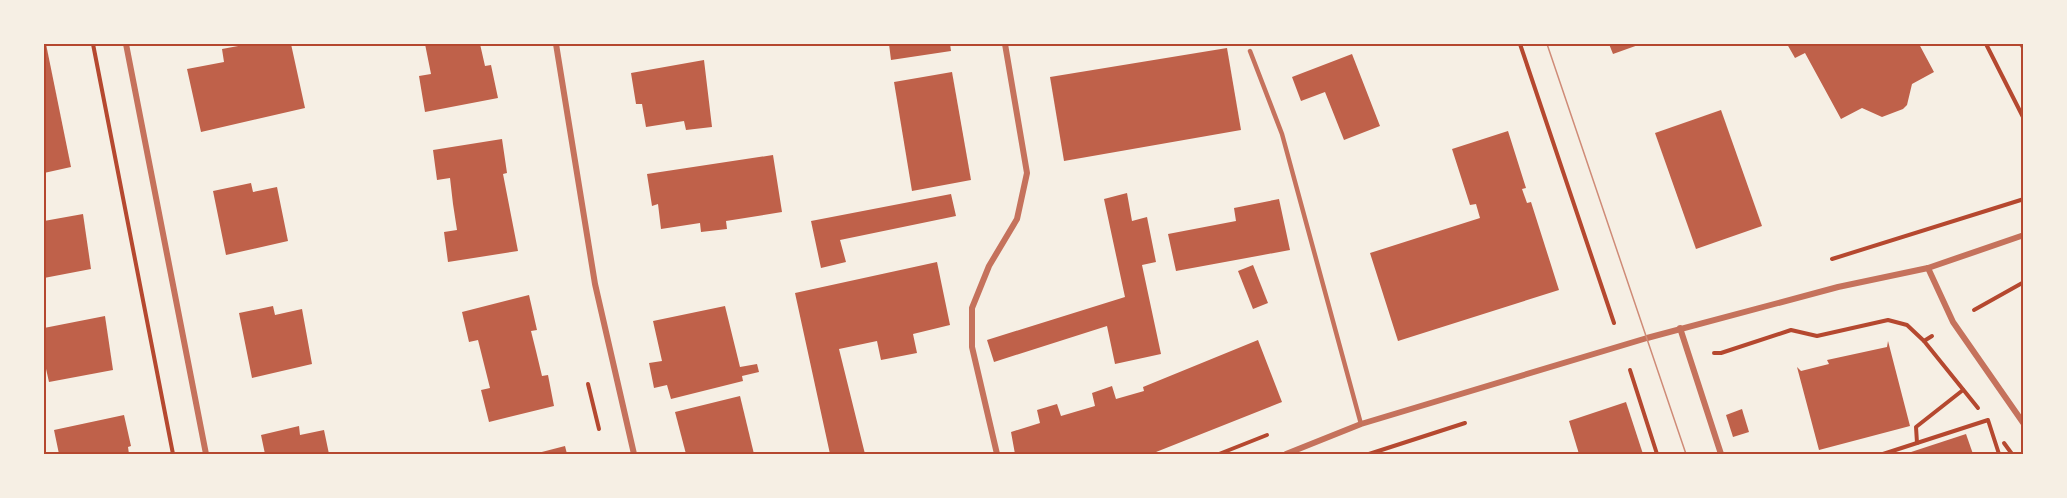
<svg xmlns="http://www.w3.org/2000/svg" width="2067" height="498" font-family="Inter,sans-serif">
<style>
.building{fill:#bf614a}
.lines{fill:none;stroke-linecap:round;stroke-linejoin:round}
.path{stroke:#b5482f;stroke-width:4}
.service{stroke:#c5725c;stroke-width:4.5}
.minor{stroke:#c5725c;stroke-width:6}
.tram{stroke:#cf8b77;stroke-width:1.5}
.neatline{fill:none;stroke:#b5482f;stroke-width:2}
</style>
<rect width="100%" height="100%" fill="#f6efe4"/>
<!-- building -->
<g class="building">
<polygon points="44,44 46,44 71,167 44,173"/>
<polygon points="249,44 291,44 305,108 201,132 187,69 224,62 222,49"/>
<polygon points="425,44 480,44 485,66 491,65 498,98 425,112 419,76 431,74"/>
<polygon points="889,44 950,44 951,51 891,60"/>
<polygon points="1609,44 1641,44 1613,54"/>
<polygon points="1787,44 1919,44 1934,72 1912,84 1907,105 1903,109 1882,117 1862,108 1841,119 1805,53 1795,58"/>
<polygon points="1227,48 1241,130 1064,161 1050,77"/>
<polygon points="1352,54 1380,126 1344,140 1325,92 1301,101 1292,77"/>
<polygon points="704,60 712,127 686,130 684,121 646,127 642,104 636,104 631,73"/>
<polygon points="952,72 971,180 912,191 894,82"/>
<polygon points="1721,110 1762,226 1696,249 1655,133"/>
<polygon points="1508,131 1526,188 1522,189 1527,203 1531,202 1559,290 1398,341 1370,253 1480,218 1476,204 1470,205 1452,149"/>
<polygon points="502,139 507,173 503,174 518,251 448,262 444,232 457,230 453,204 450,178 437,180 433,150"/>
<polygon points="773,155 782,212 726,221 727,229 701,232 700,223 661,229 658,204 652,206 647,174"/>
<polygon points="251,183 253,192 277,187 288,241 226,255 213,191"/>
<polygon points="1127,193 1132,221 1147,217 1156,262 1142,265 1161,354 1115,364 1107,326 994,362 987,340 1125,297 1104,199"/>
<polygon points="951,194 956,216 840,240 846,262 821,268 811,221"/>
<polygon points="1279,199 1290,250 1176,271 1168,234 1236,221 1234,208"/>
<polygon points="83,214 91,269 44,278 44,221"/>
<polygon points="937,262 950,325 913,334 917,353 881,360 877,341 839,349 865,454 830,454 795,293"/>
<polygon points="1253,265 1268,303 1253,309 1238,271"/>
<polygon points="529,295 537,330 531,331 536,351 542,376 548,375 554,406 489,422 481,390 490,388 478,340 469,342 462,312"/>
<polygon points="273,306 275,315 302,309 312,364 252,378 239,313"/>
<polygon points="725,306 740,367 757,364 759,372 742,376 743,381 671,399 667,385 654,388 649,363 662,361 653,321"/>
<polygon points="105,316 113,370 49,382 44,360 44,328"/>
<polygon points="1258,340 1282,402 1151,454 1015,454 1011,432 1040,423 1037,410 1057,404 1061,416 1095,406 1092,393 1112,386 1116,399 1144,391 1143,387"/>
<polygon points="1888,341 1910,426 1819,450 1797,367 1801,371 1829,364 1827,360 1887,347"/>
<polygon points="740,396 754,454 686,454 675,412"/>
<polygon points="1626,402 1643,454 1579,454 1569,421"/>
<polygon points="1742,409 1749,432 1733,437 1726,415"/>
<polygon points="124,415 131,446 128,447 129,454 59,454 54,430"/>
<polygon points="299,426 300,435 324,430 329,454 265,454 261,435"/>
<polygon points="1966,434 1973,454 1905,454"/>
<polygon points="565,446 567,454 534,454"/>
</g>
<g class="lines">
<!-- path -->
<g class="path">
<polyline points="93,44 173,454"/>
<polyline points="1520,44 1614,323"/>
<polyline points="1986,44 2024,119"/>
<polyline points="1832,259 2024,199"/>
<polyline points="1974,310 2024,282"/>
<polyline points="1932,336 1924,341 1978,408"/>
<polyline points="1714,353 1721,353 1791,330 1817,336 1888,320 1907,325 1924,341"/>
<polyline points="1630,370 1657,454"/>
<polyline points="588,384 599,429"/>
<polyline points="1917,443 1916,427 1963,390"/>
<polyline points="2004,443 2012,454"/>
<polyline points="1219,454 1267,435"/>
<polyline points="1369,454 1465,423"/>
<polyline points="1883,454 1988,420 1999,454"/>
</g>
<!-- service -->
<polyline class="service" points="1250,51 1282,134 1361,424"/>
<!-- minor -->
<g class="minor">
<polyline points="126,44 206,454"/>
<polyline points="556,44 595,284 634,454"/>
<polyline points="2022,44 2024,47"/>
<polyline points="1928,268 1953,322 2024,424"/>
<polyline points="1680,328 1721,454"/>
<polyline points="997,454 972,347 972,308 989,266 1017,219 1027,173 1005,44"/>
<polyline points="1286,454 1361,424 1647,338 1838,287 1928,268 2024,235"/>
</g>
<!-- tram -->
<polyline class="tram" points="1547,44 1686,454"/>
</g>
<!-- border -->
<rect width="2067" height="498" fill="none" stroke="#f6efe4" stroke-width="90"/>
<rect x="45" y="45" width="1977" height="408" class="neatline"/>
</svg>
